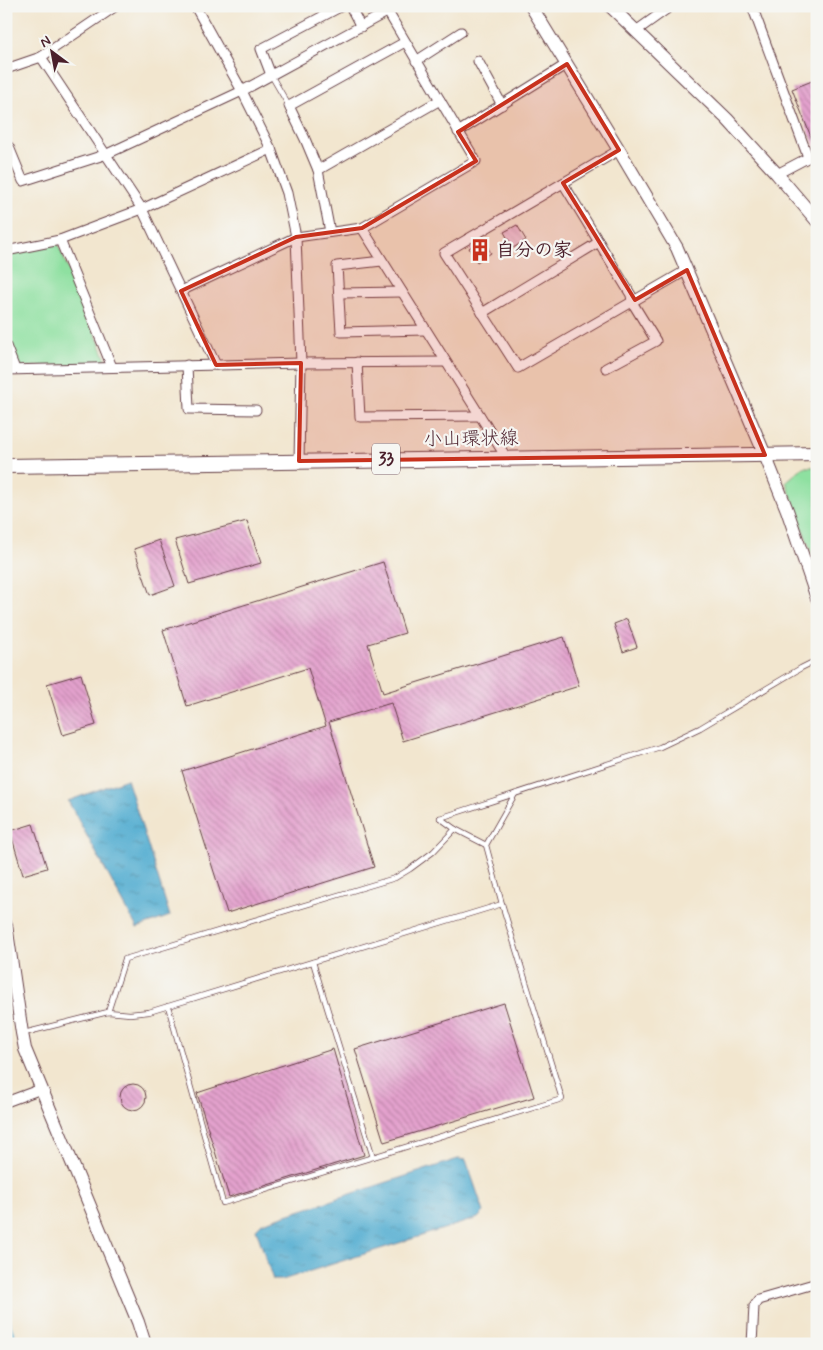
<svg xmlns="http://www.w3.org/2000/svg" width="823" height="1350" font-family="Mynerve,'Klee One',sans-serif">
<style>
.green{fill:#8ee0a0;stroke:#6c8066}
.water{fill:url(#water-ripples);stroke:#4f667e}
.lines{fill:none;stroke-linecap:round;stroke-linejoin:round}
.stream{stroke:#54aed1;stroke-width:3}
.building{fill:url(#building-back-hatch)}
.lane-casing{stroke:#633d44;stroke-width:6}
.street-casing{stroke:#633d44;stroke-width:11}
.secondary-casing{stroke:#633d44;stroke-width:14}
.primary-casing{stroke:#633d44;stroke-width:16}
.lane{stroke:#fff;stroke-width:4.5}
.street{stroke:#fff;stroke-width:9}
.secondary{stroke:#fff;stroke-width:12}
.primary{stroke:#fff;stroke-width:14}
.marked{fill:#c8321e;fill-opacity:0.2;stroke:#c8321e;stroke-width:4;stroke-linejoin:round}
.labels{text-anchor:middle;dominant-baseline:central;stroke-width:4.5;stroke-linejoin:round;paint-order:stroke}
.shield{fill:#f6f6f2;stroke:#7e6067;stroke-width:1}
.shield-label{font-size:18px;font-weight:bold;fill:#4a1f2b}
.poi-label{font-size:19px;font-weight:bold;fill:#4a1f2b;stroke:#f6f6f2;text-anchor:start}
.street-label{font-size:19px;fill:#4a1f2b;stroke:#f6f6f2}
</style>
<defs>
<pattern id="water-ripples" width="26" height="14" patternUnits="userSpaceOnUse" patternTransform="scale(1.25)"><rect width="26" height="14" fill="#54aed1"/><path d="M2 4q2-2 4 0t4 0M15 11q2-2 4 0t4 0" fill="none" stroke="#488daa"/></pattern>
<pattern id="building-back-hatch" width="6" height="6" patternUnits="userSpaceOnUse" patternTransform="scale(1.25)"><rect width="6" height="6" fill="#e4a2ce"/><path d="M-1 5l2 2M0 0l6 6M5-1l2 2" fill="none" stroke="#bb83a7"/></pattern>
</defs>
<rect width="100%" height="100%" fill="#f6f6f2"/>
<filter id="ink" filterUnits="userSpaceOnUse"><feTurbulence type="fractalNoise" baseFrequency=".02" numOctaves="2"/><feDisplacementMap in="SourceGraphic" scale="10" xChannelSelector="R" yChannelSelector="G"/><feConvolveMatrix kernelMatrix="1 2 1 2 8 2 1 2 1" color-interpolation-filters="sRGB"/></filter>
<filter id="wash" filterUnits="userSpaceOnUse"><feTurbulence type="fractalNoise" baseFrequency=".0096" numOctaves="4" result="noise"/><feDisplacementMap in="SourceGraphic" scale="20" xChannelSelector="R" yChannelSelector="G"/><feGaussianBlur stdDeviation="1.12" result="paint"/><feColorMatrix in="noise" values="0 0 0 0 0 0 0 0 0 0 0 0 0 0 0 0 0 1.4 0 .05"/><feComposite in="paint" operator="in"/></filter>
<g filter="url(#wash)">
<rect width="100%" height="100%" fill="#f2e6cf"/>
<!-- green -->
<g class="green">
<polygon points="58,244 108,364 17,367 6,339 6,254"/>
<polygon points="803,467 817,467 817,568 786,482"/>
</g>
<!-- water -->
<g class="water">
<polygon points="127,779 170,916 137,928 68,801"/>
<polygon points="458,1159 466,1160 484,1212 478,1218 282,1280 273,1280 256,1229 262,1223"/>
</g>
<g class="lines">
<!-- stream -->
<polyline class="stream" points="6,1315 17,1344"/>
</g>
<g id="blocks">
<!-- building -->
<g class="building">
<polygon points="817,79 817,146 815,147 792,89"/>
<polygon points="517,225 526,240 513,248 504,232"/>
<polygon points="483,239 491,253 477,262 469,248"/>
<polygon points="247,521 261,563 189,584 175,540"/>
<polygon points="159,540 175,586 150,595 134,549"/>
<polygon points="383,562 405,633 368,644 383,693 564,637 579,686 403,741 391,703 329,722 374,867 227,913 182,771 326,726 308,668 187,706 163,630"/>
<polygon points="627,619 637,647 623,652 614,624"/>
<polygon points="81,674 96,725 63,735 47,684"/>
<polygon points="33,824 47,868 23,875 10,831"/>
<polygon points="504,1003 534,1097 384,1142 355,1049"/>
<polygon points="333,1049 364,1155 229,1197 197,1093"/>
<circle cx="133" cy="1097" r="13"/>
</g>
</g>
</g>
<g filter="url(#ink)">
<use href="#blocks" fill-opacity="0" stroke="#633d44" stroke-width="1"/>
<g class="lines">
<defs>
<g id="lane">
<polyline points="271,75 289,106"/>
<polyline points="440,818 660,747 700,728 801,668 817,660"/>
<polyline points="440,818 455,829 486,845"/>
<polyline points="313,962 373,1157"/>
<polyline points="168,1006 223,1203 562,1099 502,904 486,845 515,794"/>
<polyline points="108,1012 125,959 395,878 410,869 433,852 455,829"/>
<polyline points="24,1033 108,1012 130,1014 149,1012 502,904"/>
</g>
<g id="street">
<polyline points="195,6 242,91 271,149 287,193 296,237 301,363 299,461"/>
<polyline points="350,6 361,27"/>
<polyline points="752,6 808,157"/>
<polyline points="636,31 671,6"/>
<polyline points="41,57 142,209 216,365"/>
<polyline points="416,61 461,32"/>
<polyline points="478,61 502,105"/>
<polyline points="6,69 41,57 116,6"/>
<polyline points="271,75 261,49 342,6"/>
<polyline points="458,132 567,64"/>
<polyline points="6,149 9,147 23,181 107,154 242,91 398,6"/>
<polyline points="619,150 444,253 518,368 687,270"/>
<polyline points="318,170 440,100"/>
<polyline points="777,174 817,153"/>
<polyline points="563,183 631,295 632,302 656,341 606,368"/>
<polyline points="362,228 506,457"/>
<polyline points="330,232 318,170 305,139 289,106 405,42"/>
<polyline points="60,240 112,367"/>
<polyline points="6,251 60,240 142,209 271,149"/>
<polyline points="382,261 337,266 341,332 425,330"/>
<polyline points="181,291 296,237 362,228 476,161 388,12"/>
<polyline points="339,293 402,292"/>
<polyline points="482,313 599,242"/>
<polyline points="6,346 15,369"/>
<polyline points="357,362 360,417 480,416"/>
<polyline points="187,365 189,409 256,410"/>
<polyline points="6,370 301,363 445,362"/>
<polyline points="806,565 817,565"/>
<polyline points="6,1102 41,1089"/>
<polyline points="752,1344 754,1306 758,1300 817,1283"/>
</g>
<g id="secondary">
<polyline points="531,6 619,150 677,248 765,455 787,510 817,598"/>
<polyline points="610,6 727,119 777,174 817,221"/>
<polyline points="6,925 22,1033 25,1049 138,1322 145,1344"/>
</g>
<polyline id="primary" points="6,466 817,454"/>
</defs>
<!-- lane casing -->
<use href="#lane" class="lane-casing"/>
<!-- street casing -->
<use href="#street" class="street-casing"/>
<!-- secondary casing -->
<use href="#secondary" class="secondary-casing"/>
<!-- primary casing -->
<use href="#primary" class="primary-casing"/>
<!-- lane -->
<use href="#lane" class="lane"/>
<!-- street -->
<use href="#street" class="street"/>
<!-- secondary -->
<use href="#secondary" class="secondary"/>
<!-- primary -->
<use href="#primary" class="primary"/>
</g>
</g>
<!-- marked area -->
<path class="marked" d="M567,64L619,150L563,183L635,300L687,270L765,455L299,461L301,363L216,365L181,291L296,237L362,228L476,161L458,132Z"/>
<!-- icons -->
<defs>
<symbol id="building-bare" viewBox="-9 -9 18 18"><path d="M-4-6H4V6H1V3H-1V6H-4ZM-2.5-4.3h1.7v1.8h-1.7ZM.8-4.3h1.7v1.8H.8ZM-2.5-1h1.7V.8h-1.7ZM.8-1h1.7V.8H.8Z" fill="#c8321e" stroke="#f6f6f2" stroke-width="2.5" paint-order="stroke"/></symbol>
</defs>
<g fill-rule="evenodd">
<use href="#building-bare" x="464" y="234" width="32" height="32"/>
</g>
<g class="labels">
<!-- shield labels -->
<rect class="shield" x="372" y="443.5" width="28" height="31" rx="4"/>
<g class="shield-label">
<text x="386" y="459">33</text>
</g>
<!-- poi labels -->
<g class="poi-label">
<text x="496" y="250">自分の家</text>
</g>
<!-- street labels -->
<g class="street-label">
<text transform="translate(471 439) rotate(-1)">小山環状線</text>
</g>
</g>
<!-- margin -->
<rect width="823" height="1350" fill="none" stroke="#f6f6f2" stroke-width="25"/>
<!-- north arrow -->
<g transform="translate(52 52) rotate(328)" stroke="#f6f6f2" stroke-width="4" paint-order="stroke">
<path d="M0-4L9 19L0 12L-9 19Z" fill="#4a1f2b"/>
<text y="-8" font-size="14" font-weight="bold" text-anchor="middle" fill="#4a1f2b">N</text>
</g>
</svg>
